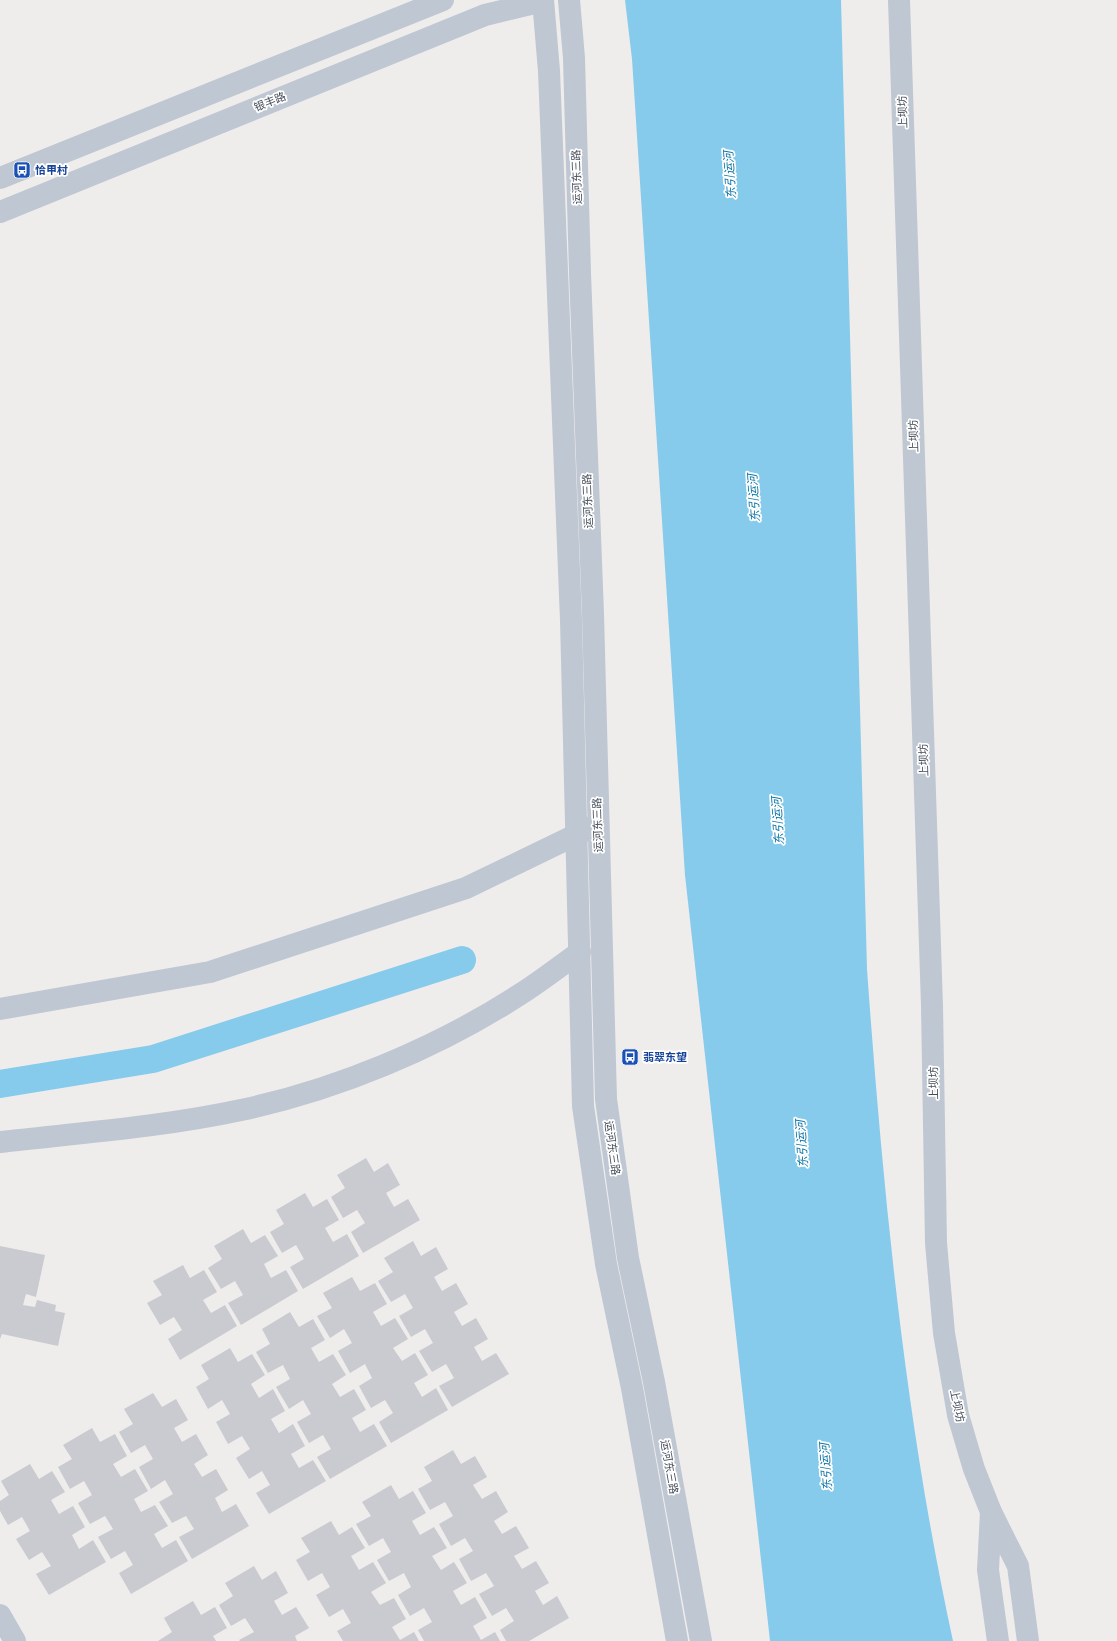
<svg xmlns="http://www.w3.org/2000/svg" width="1117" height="1641" font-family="'DejaVu Sans','Noto Sans SC',sans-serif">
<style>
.water{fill:#86cbeb}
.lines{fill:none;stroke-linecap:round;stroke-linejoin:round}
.canal{stroke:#86cbeb;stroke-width:28}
.building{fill:#c9cbd1}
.minor{stroke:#bfc7d2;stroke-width:22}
.tertiary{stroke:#bfc7d2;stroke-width:22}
.labels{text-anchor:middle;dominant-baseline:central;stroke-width:3.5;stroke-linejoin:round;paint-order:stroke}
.street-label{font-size:11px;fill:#454d5a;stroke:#fff}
.transit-label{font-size:11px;font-weight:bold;fill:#164399;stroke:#fff;text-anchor:start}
.water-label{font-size:12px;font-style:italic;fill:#0c74a6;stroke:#fff}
</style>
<rect width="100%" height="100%" fill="#efecec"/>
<!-- water -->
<path class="water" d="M625,0H841L867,969C883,1194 905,1420 953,1641H770L685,875L632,59Z"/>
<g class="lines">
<!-- canal -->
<polyline class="canal" points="0,1084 153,1059 462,960"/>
</g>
<!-- building -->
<g class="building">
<polygon points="366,1158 374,1172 388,1163 400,1185 386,1193 394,1207 408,1199 420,1220 363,1253 351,1232 365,1223 357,1210 343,1218 331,1197 345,1188 337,1175"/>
<polygon points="305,1193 313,1207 327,1199 339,1220 325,1228 333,1242 347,1234 359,1256 303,1289 290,1267 304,1259 296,1245 282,1253 270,1232 284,1224 276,1210"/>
<polygon points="243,1229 251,1243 265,1235 278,1256 264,1264 271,1278 286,1270 298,1291 241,1325 228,1303 243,1295 235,1281 221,1289 208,1268 222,1259 214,1246"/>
<polygon points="413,1241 421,1256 436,1247 448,1269 434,1277 442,1291 456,1283 468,1304 454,1312 462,1326 476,1318 488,1339 474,1347 482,1361 496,1353 509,1374 452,1407 439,1386 454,1378 446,1364 432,1372 419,1351 433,1343 425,1329 411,1337 399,1316 413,1308 405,1294 391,1302 378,1281 393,1272 384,1258"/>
<polygon points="0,1246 45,1255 36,1297 26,1294 23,1305 35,1307 37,1300 56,1305 55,1311 65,1313 58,1346 2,1334 0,1339"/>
<polygon points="183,1265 190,1278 204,1270 217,1292 203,1300 211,1313 225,1305 237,1326 180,1360 168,1339 182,1330 174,1317 160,1325 147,1303 162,1295 153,1281"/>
<polygon points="352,1277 360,1291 375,1283 387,1304 373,1312 381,1326 395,1318 408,1339 393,1348 402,1361 415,1353 428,1375 414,1383 422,1397 436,1388 448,1410 391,1443 379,1422 393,1413 385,1400 371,1408 359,1386 372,1378 365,1364 350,1373 338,1351 352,1343 344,1329 330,1338 317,1316 332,1308 323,1293"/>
<polygon points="290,1312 299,1327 313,1319 325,1340 311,1348 319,1362 333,1354 346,1375 332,1384 340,1397 354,1389 366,1410 352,1418 360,1432 374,1424 387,1446 330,1479 317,1457 331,1449 323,1435 309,1443 297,1422 311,1414 303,1400 289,1409 276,1387 290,1379 283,1365 268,1373 256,1352 270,1344 262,1329"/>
<polygon points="230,1348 238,1362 252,1354 265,1375 251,1384 259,1398 273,1389 285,1411 271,1419 279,1433 293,1424 305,1446 291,1454 299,1468 313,1460 326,1481 269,1514 256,1493 270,1485 262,1471 249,1479 236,1458 250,1449 242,1436 228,1444 216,1422 230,1414 222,1400 208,1409 196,1387 209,1379 201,1365"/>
<polygon points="153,1393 162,1407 176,1399 188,1420 174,1428 182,1442 196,1434 208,1455 194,1464 202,1477 216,1469 228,1490 215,1498 222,1512 236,1504 249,1526 192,1559 179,1537 194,1529 186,1516 172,1523 159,1502 173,1494 165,1480 151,1489 139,1467 153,1459 145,1445 131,1453 119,1432 133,1424 124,1409"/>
<polygon points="92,1428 100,1442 115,1434 127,1456 113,1464 121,1477 135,1469 148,1491 134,1499 141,1512 155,1505 168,1526 154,1534 162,1548 176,1540 188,1561 131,1594 119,1573 133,1565 125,1551 111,1559 98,1537 113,1529 105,1516 90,1524 78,1503 92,1495 84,1481 70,1489 58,1467 72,1459 63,1445"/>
<polygon points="453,1450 461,1464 475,1456 487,1477 473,1485 482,1499 496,1491 508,1512 494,1521 502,1534 516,1526 529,1548 514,1556 522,1569 536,1561 549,1583 535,1591 543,1605 557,1596 569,1618 529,1641 506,1641 500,1630 514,1621 506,1608 492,1616 479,1594 494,1586 486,1573 471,1581 459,1559 473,1551 465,1538 451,1546 439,1524 453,1516 445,1502 430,1510 418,1489 432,1481 424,1467"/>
<polygon points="30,1464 39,1479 52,1471 65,1492 51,1500 59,1514 73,1506 85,1527 72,1535 79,1549 93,1540 106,1562 49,1595 36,1574 51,1566 42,1552 29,1560 16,1539 30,1531 22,1517 8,1525 0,1511 0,1501 9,1495 1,1481"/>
<polygon points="391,1485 399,1499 413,1491 426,1513 412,1521 420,1535 434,1527 447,1548 432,1556 441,1570 454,1562 467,1583 453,1591 461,1605 475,1597 487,1618 473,1626 481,1640 495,1632 500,1641 424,1641 418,1630 432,1622 424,1608 410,1616 398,1595 411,1587 404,1573 389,1581 377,1560 391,1552 383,1538 369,1546 356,1524 371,1516 362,1502"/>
<polygon points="331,1521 339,1535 352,1527 365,1548 351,1556 359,1570 373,1562 386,1583 371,1592 380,1605 394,1598 406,1619 392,1627 400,1640 414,1632 419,1641 343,1641 337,1631 351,1623 343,1609 329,1617 316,1595 330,1587 322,1573 308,1581 296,1560 310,1552 301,1538"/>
<polygon points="254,1566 262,1580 276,1571 288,1593 274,1601 282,1615 296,1607 309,1628 295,1636 297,1641 240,1641 239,1640 254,1632 245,1618 231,1626 219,1605 233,1596 225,1583"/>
<polygon points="193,1601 201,1615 215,1607 227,1628 213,1636 216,1641 158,1641 172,1632 164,1618"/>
</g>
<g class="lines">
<!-- minor -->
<g class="minor">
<polyline points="0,1009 210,972 466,888 592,827"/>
<path d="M0,1142C80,1133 162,1127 241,1110C336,1090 437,1048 519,995C540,982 560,966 580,952"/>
<polyline points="0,1615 15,1641"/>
</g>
<!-- tertiary -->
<g class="tertiary">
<polyline points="543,0 549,71 571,620 583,1106 606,1264 632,1388 677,1641"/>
<polyline points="569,0 574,58 580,273 593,614 606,1099 628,1258 654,1382 701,1641"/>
<polyline points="899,0 932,1006 936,1243 944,1333 958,1415 974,1469 991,1512"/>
<polyline points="0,178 443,0"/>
<polyline points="0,212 485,15 543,1"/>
<polyline points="998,1641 988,1570 991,1512 1018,1566 1028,1641"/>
</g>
</g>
<!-- icons -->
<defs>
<symbol id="bus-square" viewBox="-11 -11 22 22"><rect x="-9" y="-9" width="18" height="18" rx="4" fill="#1a4fb4" stroke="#fff"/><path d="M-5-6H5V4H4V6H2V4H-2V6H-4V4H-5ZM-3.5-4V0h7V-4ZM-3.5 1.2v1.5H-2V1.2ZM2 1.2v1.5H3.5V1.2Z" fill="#fff"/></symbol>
</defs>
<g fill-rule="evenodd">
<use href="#bus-square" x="12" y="160" width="20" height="20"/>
<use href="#bus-square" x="620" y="1047" width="20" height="20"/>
</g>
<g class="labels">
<!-- street labels -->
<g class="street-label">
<text transform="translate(270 102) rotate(-22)">银丰路</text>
<text transform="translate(903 112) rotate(-92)">上坝坊</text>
<text transform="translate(577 177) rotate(-92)">运河东三路</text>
<text transform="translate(914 436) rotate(-92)">上坝坊</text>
<text transform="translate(588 501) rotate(-92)">运河东三路</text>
<text transform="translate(924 760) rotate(-92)">上坝坊</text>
<text transform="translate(598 825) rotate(-92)">运河东三路</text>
<text transform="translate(934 1083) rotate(-91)">上坝坊</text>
<text transform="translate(612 1148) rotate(82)">运河东三路</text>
<text transform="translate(957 1406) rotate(78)">上坝坊</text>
<text transform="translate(669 1467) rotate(80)">运河东三路</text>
</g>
<!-- transit labels -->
<g class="transit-label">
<text x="35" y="170">恰甲村</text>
<text x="643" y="1057">翡翠东望</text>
</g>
<!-- water labels -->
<g class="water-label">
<text transform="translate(730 175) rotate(-94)">东引运河</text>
<text transform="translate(754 498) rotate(-94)">东引运河</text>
<text transform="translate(778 821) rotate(-94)">东引运河</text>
<text transform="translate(802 1144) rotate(-94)">东引运河</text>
<text transform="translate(826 1467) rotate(-94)">东引运河</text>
</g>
</g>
</svg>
